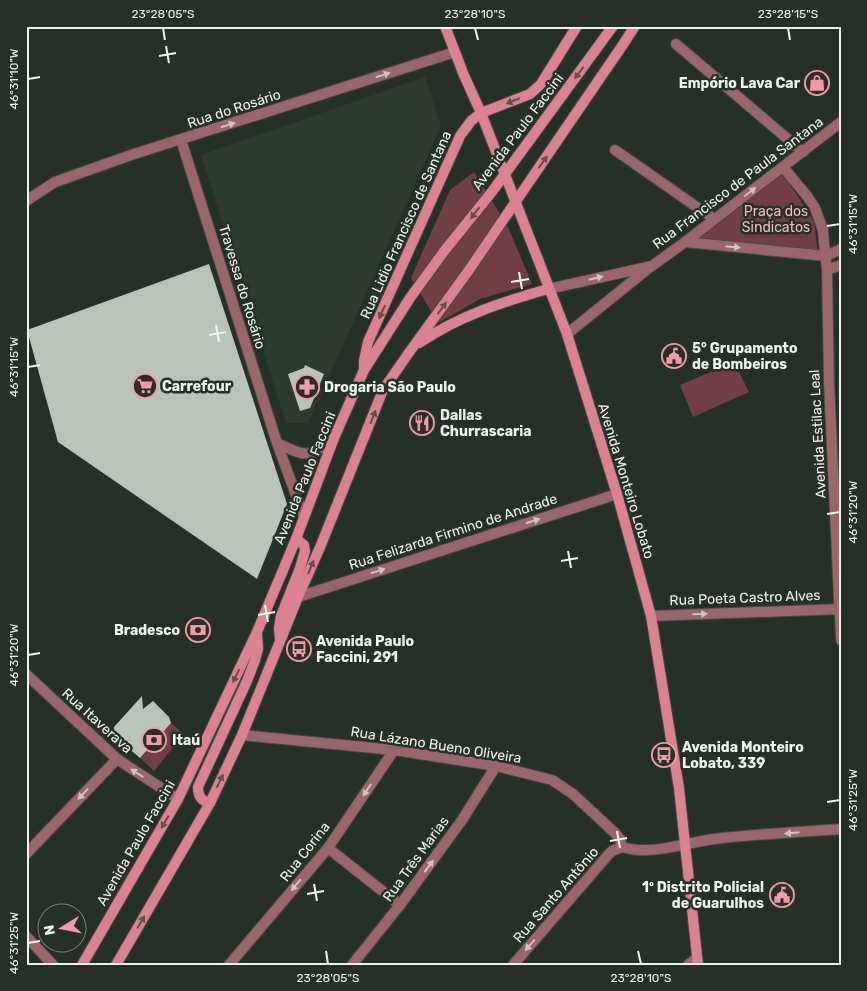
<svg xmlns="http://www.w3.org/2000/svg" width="867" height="991" font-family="Rubik,sans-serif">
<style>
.built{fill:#2d3a2e}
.green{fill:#703f46}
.building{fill:#b9c3b9}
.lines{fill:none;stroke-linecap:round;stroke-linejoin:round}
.minor-casing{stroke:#434b44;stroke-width:12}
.tertiary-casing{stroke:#434b44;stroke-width:12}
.secondary-casing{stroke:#434b44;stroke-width:12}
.minor{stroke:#9b656c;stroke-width:10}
.tertiary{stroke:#9b656c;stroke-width:10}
.secondary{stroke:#da828f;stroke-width:10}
.oneway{fill:#664d4c}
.oneway2{fill:#d1c1c0}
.ticks{fill:none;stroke:#eef3ee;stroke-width:2}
.labels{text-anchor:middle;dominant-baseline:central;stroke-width:5;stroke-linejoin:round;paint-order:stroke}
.poi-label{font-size:14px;font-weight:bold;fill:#eef3ee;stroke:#273028;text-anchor:start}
.street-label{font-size:14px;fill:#eef3ee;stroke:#273028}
.park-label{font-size:14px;fill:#f8b6be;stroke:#273028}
.neatline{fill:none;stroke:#eef3ee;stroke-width:2}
.ticks-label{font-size:12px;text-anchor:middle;fill:#eef3ee}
</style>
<rect width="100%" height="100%" fill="#273028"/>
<!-- built -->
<polygon class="built" points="425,77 441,126 308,423 286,423 201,155"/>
<!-- green -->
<g class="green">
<polygon points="474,172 508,227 532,284 480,299 438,323 411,278 450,190"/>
<polygon points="783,174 814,221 818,255 698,239"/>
<polygon points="734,362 749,392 693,417 680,385"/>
<polygon points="171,723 184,734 154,771 140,758"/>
</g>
<!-- building -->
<g class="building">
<polygon points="209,264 287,504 257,579 58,442 27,330"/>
<polygon points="305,365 324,374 310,408 300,411 288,374 304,368"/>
<polygon points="142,696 143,709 153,701 169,717 171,723 140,758 113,735 114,727"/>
</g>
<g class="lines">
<defs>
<g id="minor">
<polyline points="676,44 803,152"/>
<polyline points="181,140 277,443 304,517"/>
<polyline points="615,150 714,219"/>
<polyline points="783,167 807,196 815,208 823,230 824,243 827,270 829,383 841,640"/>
<polyline points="26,201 55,182 131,155 455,52"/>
<polyline points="685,242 826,256"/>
<polyline points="826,256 841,249"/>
<polyline points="827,270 841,265"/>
<polyline points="548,289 652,266 685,242 841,122"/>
<polyline points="567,334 650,267"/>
<path d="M277,443C305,456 309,460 334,438"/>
<polyline points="298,597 617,494"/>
<polyline points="651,616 841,609"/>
<polyline points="26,674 117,759 178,799"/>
<polyline points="242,735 394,750 496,766 552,780 573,794 616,834 620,839 622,847"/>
<path d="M622,847C652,856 684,843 714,839C756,834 799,832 841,829"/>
<polyline points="328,848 400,905"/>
<polyline points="26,854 117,759"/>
<polyline points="229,965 328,848 394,750"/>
<polyline points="352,965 400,905 462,820 496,766"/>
<polyline points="513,965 608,855 612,851 622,847"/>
<polyline points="688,965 697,958"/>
</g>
<polyline id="tertiary" points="26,936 53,965"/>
<g id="secondary">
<polyline points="445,26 463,73 481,113 567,334 617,494 651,616 679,788 698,965"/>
<path d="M419,343C459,316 502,302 548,289"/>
<polyline points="364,368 364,360 368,342 460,136 471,121 481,113 530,94 541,84 577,26"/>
<polyline points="280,640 279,628 281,616 300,568 305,551 304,545 296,539"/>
<path d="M210,803C201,801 198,796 198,787L247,681L255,660L258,649L257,633"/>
<polyline points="82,965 178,799 257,632 296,539 334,438 364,370 410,298 445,250 491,193 613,26"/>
<polyline points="116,965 210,803 242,735 298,597 321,545 383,390 408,354 469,270 622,46 635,26"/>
</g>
</defs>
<!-- minor casing -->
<use href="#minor" class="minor-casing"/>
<!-- tertiary casing -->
<use href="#tertiary" class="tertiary-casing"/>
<!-- secondary casing -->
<use href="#secondary" class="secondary-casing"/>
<!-- minor -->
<use href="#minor" class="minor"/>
<!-- tertiary -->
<use href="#tertiary" class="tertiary"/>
<!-- secondary -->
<use href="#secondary" class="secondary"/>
</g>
<!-- one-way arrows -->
<defs><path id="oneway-solid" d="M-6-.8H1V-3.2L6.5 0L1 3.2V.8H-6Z" transform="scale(1.25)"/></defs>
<g class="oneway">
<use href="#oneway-solid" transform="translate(579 73) rotate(126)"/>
<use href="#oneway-solid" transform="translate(513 101) rotate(158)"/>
<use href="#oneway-solid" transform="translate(543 162) rotate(-55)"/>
<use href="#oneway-solid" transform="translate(475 213) rotate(128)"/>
<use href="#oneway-solid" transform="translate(442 308) rotate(-54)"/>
<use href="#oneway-solid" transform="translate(382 312) rotate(114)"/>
<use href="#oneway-solid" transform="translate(373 417) rotate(-68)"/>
<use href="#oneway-solid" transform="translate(311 567) rotate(-67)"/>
<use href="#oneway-solid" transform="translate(236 676) rotate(115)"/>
<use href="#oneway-solid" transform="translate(220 781) rotate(-64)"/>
<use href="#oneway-solid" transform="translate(165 822) rotate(120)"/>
<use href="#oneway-solid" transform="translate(141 922) rotate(-60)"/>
</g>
<g class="oneway2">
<use href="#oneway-solid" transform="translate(383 75) rotate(-18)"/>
<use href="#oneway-solid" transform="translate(228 125) rotate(-18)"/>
<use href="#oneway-solid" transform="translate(750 192) rotate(-37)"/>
<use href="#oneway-solid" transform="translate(733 247) rotate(6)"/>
<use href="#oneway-solid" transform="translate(596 278) rotate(-13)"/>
<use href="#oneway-solid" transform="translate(533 521) rotate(-18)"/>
<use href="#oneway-solid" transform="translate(378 571) rotate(-18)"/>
<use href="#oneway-solid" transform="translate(700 614) rotate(-2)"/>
<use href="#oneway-solid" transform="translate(137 773) rotate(-147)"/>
<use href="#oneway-solid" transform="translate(367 790) rotate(124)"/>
<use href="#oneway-solid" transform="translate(83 794) rotate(134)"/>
<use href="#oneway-solid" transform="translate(792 833) rotate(175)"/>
<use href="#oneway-solid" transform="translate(429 866) rotate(-54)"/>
<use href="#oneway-solid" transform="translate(296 885) rotate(130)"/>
<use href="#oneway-solid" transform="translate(530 945) rotate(131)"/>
</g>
<!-- ticks -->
<path class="ticks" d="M163,28L165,40M475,28L478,40M788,28L790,40M166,46L169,63M159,56L176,53M28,79L40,77M827,226L840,224M519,272L522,289M511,282L529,279M216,325L219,342M209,335L226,332M28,367L40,365M827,514L840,512M568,551L571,568M561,561L578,558M265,605L268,622M258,615L275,612M28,655L40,653M827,802L840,800M617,831L620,848M610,841L627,838M314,884L317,901M307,894L324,891M28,943L40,941M326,951L328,964M638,951L641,964"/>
<!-- icons -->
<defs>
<symbol id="shop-ring" viewBox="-11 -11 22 22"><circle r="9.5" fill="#273028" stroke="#f49aa7" stroke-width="1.5"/><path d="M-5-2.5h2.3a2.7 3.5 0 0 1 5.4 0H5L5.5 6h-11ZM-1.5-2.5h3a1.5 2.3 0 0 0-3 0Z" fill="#f49aa7"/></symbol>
<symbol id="civic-ring" viewBox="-11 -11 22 22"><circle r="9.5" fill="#273028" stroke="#f49aa7" stroke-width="1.5"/><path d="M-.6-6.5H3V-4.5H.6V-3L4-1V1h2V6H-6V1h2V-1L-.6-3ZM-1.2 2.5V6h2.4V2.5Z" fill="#f49aa7"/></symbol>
<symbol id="supermarket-ring" viewBox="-11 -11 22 22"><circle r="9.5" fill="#273028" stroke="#f49aa7" stroke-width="1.5"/><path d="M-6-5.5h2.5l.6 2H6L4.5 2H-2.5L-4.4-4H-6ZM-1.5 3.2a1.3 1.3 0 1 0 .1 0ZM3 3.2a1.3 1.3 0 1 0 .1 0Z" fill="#f49aa7"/></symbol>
<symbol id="pharmacy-ring" viewBox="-11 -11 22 22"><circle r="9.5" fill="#273028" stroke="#f49aa7" stroke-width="1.5"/><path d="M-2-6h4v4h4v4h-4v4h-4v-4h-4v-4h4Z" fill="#f49aa7"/></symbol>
<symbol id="restaurant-ring" viewBox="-11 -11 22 22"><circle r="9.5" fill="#273028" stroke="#f49aa7" stroke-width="1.5"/><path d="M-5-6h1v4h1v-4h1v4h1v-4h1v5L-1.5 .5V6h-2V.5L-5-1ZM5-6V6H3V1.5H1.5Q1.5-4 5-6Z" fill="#f49aa7"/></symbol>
<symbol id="bank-ring" viewBox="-11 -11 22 22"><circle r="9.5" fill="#273028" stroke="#f49aa7" stroke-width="1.5"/><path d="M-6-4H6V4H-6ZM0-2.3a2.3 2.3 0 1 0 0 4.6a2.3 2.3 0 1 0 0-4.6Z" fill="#f49aa7"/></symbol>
<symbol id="bus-ring" viewBox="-11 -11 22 22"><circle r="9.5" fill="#273028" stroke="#f49aa7" stroke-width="1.5"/><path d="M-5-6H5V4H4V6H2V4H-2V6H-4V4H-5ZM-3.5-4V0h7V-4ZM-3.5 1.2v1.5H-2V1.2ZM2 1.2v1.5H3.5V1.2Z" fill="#f49aa7"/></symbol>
</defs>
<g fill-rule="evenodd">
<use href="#shop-ring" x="803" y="69" width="28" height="28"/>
<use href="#civic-ring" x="660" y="342" width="28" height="28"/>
<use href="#supermarket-ring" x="131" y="372" width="28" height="28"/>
<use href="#pharmacy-ring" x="293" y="373" width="28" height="28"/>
<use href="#restaurant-ring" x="408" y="409" width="28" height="28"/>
<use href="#bank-ring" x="184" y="616" width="28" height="28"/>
<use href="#bus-ring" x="285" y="635" width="28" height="28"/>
<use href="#bank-ring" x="140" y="726" width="28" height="28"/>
<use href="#bus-ring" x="650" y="741" width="28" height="28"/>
<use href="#civic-ring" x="768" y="881" width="28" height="28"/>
</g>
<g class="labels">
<!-- poi labels -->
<g class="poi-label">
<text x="800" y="83" text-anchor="end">Empório Lava Car</text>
<text x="692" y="348">5° Grupamento<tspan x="692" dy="16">de Bombeiros</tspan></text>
<text x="162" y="386">Carrefour</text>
<text x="324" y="387">Drogaria São Paulo</text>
<text x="440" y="415">Dallas<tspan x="440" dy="16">Churrascaria</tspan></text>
<text x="180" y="630" text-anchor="end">Bradesco</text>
<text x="316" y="641">Avenida Paulo<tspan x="316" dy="16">Faccini, 291</tspan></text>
<text x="172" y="740">Itaú</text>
<text x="682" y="747">Avenida Monteiro<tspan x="682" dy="16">Lobato, 339</tspan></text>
<text x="764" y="887" text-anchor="end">1º Distrito Policial<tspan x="764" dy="16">de Guarulhos</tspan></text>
</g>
<!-- street labels -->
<g class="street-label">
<text transform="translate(234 109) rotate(-18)">Rua do Rosário</text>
<text transform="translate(518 132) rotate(-53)">Avenida Paulo Faccini</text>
<text transform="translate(738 183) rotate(-37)">Rua Francisco de Paula Santana</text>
<text transform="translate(406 225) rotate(-66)">Rua Lidio Francisco de Santana</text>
<text transform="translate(242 287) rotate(73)">Travessa do Rosário</text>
<text transform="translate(818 434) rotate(-93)">Avenida Estilac Leal</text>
<text transform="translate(305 478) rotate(-68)">Avenida Paulo Faccini</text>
<text transform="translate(626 481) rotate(73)">Avenida Monteiro Lobato</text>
<text transform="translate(453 532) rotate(-18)">Rua Felizarda Firmino de Andrade</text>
<text transform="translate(745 598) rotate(-2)">Rua Poeta Castro Alves</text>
<text transform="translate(97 721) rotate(42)">Rua Itaverava</text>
<text transform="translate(436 745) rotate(9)">Rua Lázano Bueno Oliveira</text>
<text transform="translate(136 843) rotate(-60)">Avenida Paulo Faccini</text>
<text transform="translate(305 852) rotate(-52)">Rua Corina</text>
<text transform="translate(416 859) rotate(-54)">Rua Três Marias</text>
<text transform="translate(556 895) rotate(-49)">Rua Santo Antônio</text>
</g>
<!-- park labels -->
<g class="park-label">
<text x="776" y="211">Praça dos<tspan x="776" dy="16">Sindicatos</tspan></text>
</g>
</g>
<!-- border -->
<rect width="867" height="991" fill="none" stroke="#273028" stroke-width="55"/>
<!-- north arrow -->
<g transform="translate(62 928) rotate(260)"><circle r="24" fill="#273028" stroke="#777e77"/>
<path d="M0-4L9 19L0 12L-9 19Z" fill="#f49aa7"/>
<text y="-8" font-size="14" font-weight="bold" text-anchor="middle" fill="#eef3ee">N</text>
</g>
<rect x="28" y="28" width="812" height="936" class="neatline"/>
<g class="ticks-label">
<text x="163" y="18">23°28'05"S</text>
<text x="475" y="18">23°28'10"S</text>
<text x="788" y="18">23°28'15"S</text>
<text transform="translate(14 79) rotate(-90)" y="4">46°31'10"W</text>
<text transform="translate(853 224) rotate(-90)" y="4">46°31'15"W</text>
<text transform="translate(14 367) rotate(-90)" y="4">46°31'15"W</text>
<text transform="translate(853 512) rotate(-90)" y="4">46°31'20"W</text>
<text transform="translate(14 655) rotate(-90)" y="4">46°31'20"W</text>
<text transform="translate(853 800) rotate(-90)" y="4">46°31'25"W</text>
<text transform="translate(14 943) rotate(-90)" y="4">46°31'25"W</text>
<text x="328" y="982">23°28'05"S</text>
<text x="641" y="982">23°28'10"S</text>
</g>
</svg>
